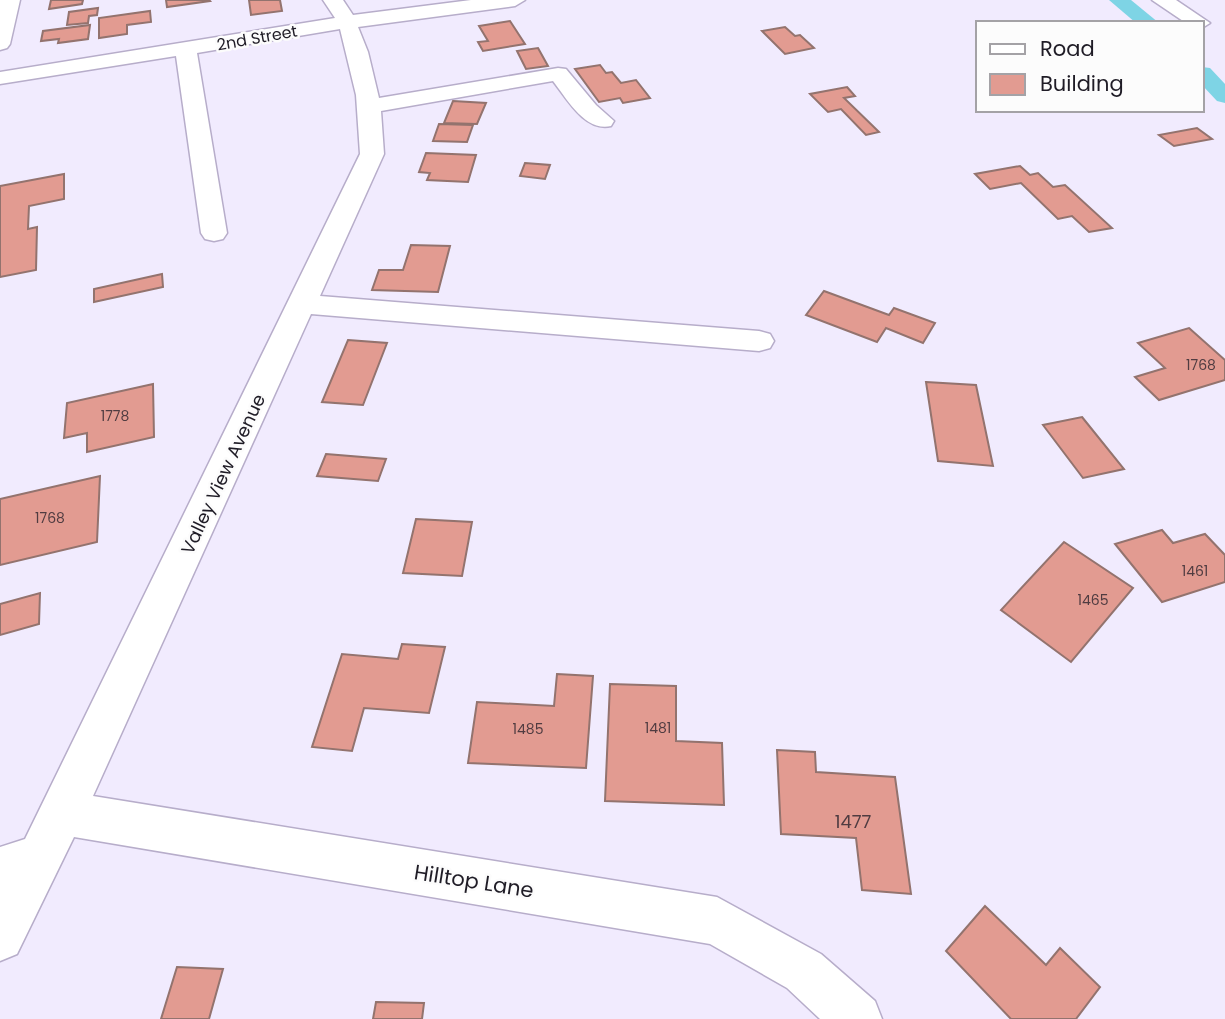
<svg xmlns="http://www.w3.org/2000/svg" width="1225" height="1019" font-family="Poppins,sans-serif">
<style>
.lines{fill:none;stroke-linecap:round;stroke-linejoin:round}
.canal{fill:#7ed4e5;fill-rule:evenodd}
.building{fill:#e29b91;stroke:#93736e;stroke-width:2}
.minor-casing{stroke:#b7adca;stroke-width:3}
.minor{fill:#fff;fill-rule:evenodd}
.labels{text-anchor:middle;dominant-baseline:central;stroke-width:5;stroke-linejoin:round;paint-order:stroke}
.number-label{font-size:14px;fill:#503c41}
.far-street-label{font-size:16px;fill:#1f1c26;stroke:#fcfcfc}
.street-label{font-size:18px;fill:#1f1c26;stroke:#fcfcfc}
.near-number-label{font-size:18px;fill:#503c41}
.near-street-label{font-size:21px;fill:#1f1c26;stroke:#fcfcfc}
</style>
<rect width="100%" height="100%" fill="#f1ebfe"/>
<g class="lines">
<!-- canal -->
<g class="canal">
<polygon points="1109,0 1131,0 1159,23 1136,23"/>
<polygon points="1202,67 1210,68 1225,84 1225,103 1217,101 1202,85"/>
</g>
</g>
<!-- building -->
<g class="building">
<polygon points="51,0 83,0 82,4 49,9"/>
<polygon points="166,0 209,0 210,1 167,7"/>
<polygon points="249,0 280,0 282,11 251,15"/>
<polygon points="98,8 97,15 89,16 88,23 67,25 69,12"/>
<polygon points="150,11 151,22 127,25 127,34 99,38 99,18"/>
<polygon points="510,21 525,44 483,51 478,42 488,41 479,26"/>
<polygon points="90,25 88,39 58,43 59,39 41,41 43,31"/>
<polygon points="785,27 795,36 800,35 814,48 785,54 762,31"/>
<polygon points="538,48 548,66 526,69 517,51"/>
<polygon points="600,65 606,73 612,72 621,83 636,80 650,98 623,103 620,98 599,102 575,69"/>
<polygon points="847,87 855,96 844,98 879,132 866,135 841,109 828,112 810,94"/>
<polygon points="453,101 486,103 477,124 444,123"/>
<polygon points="439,124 473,125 467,142 433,141"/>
<polygon points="1197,128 1212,139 1174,146 1159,135"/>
<polygon points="426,153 476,155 468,182 427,180 430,173 419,172"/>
<polygon points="525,163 550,165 545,179 520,176"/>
<polygon points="1020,166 1030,175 1038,173 1053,187 1065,185 1112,228 1089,232 1072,216 1058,219 1021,183 990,189 975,174"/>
<polygon points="64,174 64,199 29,206 28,229 37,227 36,270 0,277 0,186"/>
<polygon points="411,245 450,246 438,292 372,290 379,270 403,270"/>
<polygon points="162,274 163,287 94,302 94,289"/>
<polygon points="824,291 889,315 894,308 935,323 923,343 886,328 877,342 806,315"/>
<polygon points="1189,328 1225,360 1225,380 1159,400 1135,377 1165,368 1138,343"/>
<polygon points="348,340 387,343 363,405 322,402"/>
<polygon points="926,382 976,385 993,466 938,461"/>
<polygon points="153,384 154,437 87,452 87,433 64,438 67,403"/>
<polygon points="1082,417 1124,469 1083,478 1043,425"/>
<polygon points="326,454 386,459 378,481 317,476"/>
<polygon points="100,476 97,542 0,565 0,499"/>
<polygon points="416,519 472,522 462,576 403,573"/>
<polygon points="1162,530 1173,543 1205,534 1225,555 1225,582 1162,602 1115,544"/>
<polygon points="1064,542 1133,588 1071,662 1001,610"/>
<polygon points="40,593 39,624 0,635 0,604"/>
<polygon points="402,644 445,647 429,713 364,708 352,751 312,747 342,654 398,659"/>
<polygon points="557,674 593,676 586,768 468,763 477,702 554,706"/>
<polygon points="610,684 676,686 676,741 722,743 724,805 605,801"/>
<polygon points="777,750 815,752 816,772 895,777 911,894 862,890 856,838 781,834"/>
<polygon points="985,906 1046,965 1060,948 1100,987 1076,1019 1011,1019 946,951"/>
<polygon points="177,967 223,969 209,1019 161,1019"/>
<polygon points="376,1002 424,1003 422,1019 373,1019"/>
</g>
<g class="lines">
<defs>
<g id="minor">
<polygon points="0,0 20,0 10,44 7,48 0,50"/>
<path d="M323,0H343L353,15L471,0H525L515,6L358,27L368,52L379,98L558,68L566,69L596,105L614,121L611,126C585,132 567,99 553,81L381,111L384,154L320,296L759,331L770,334L774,341L770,348L759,351L311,314L93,796L717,897L821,954L875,1001L882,1019H820L787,988L710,944L74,837L17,954L0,961V847L25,839L360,154L356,95L340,29L197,53L227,233L223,239L214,241L205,239L201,233L176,56L0,84V72L335,18Z"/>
<polygon points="1152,0 1176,0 1210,23 1202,28 1202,23 1186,23"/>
</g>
</defs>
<!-- minor casing -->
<use href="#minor" class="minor-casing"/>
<!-- minor -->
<use href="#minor" class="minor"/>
</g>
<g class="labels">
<!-- number labels -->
<g class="number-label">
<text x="1201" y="365">1768</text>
<text x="115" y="416">1778</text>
<text x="50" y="518">1768</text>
<text x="1195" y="571">1461</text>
<text x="1093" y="600">1465</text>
<text x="658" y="728">1481</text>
<text x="528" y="729">1485</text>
</g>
<!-- far-street labels -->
<g class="far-street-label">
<text transform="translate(257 38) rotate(-10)">2nd Street</text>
</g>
<!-- street labels -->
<g class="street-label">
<text transform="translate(223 474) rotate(-65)">Valley View Avenue</text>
</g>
<!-- near-number labels -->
<g class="near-number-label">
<text x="853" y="821">1477</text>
</g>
<!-- near-street labels -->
<g class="near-street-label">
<text transform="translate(474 881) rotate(9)">Hilltop Lane</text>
</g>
</g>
<!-- legend -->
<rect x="976" y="21" width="228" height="91" fill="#fcfcfc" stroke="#a4a2a6" stroke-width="2"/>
<rect x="990" y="44" width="35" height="10" fill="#ffffff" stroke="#a4a2a6" stroke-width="2"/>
<text x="1040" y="56" font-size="21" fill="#1f1c26">Road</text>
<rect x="990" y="74" width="35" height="21" fill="#e29b91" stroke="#a4a2a6" stroke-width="2"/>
<text x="1040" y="91" font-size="21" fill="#1f1c26">Building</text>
</svg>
